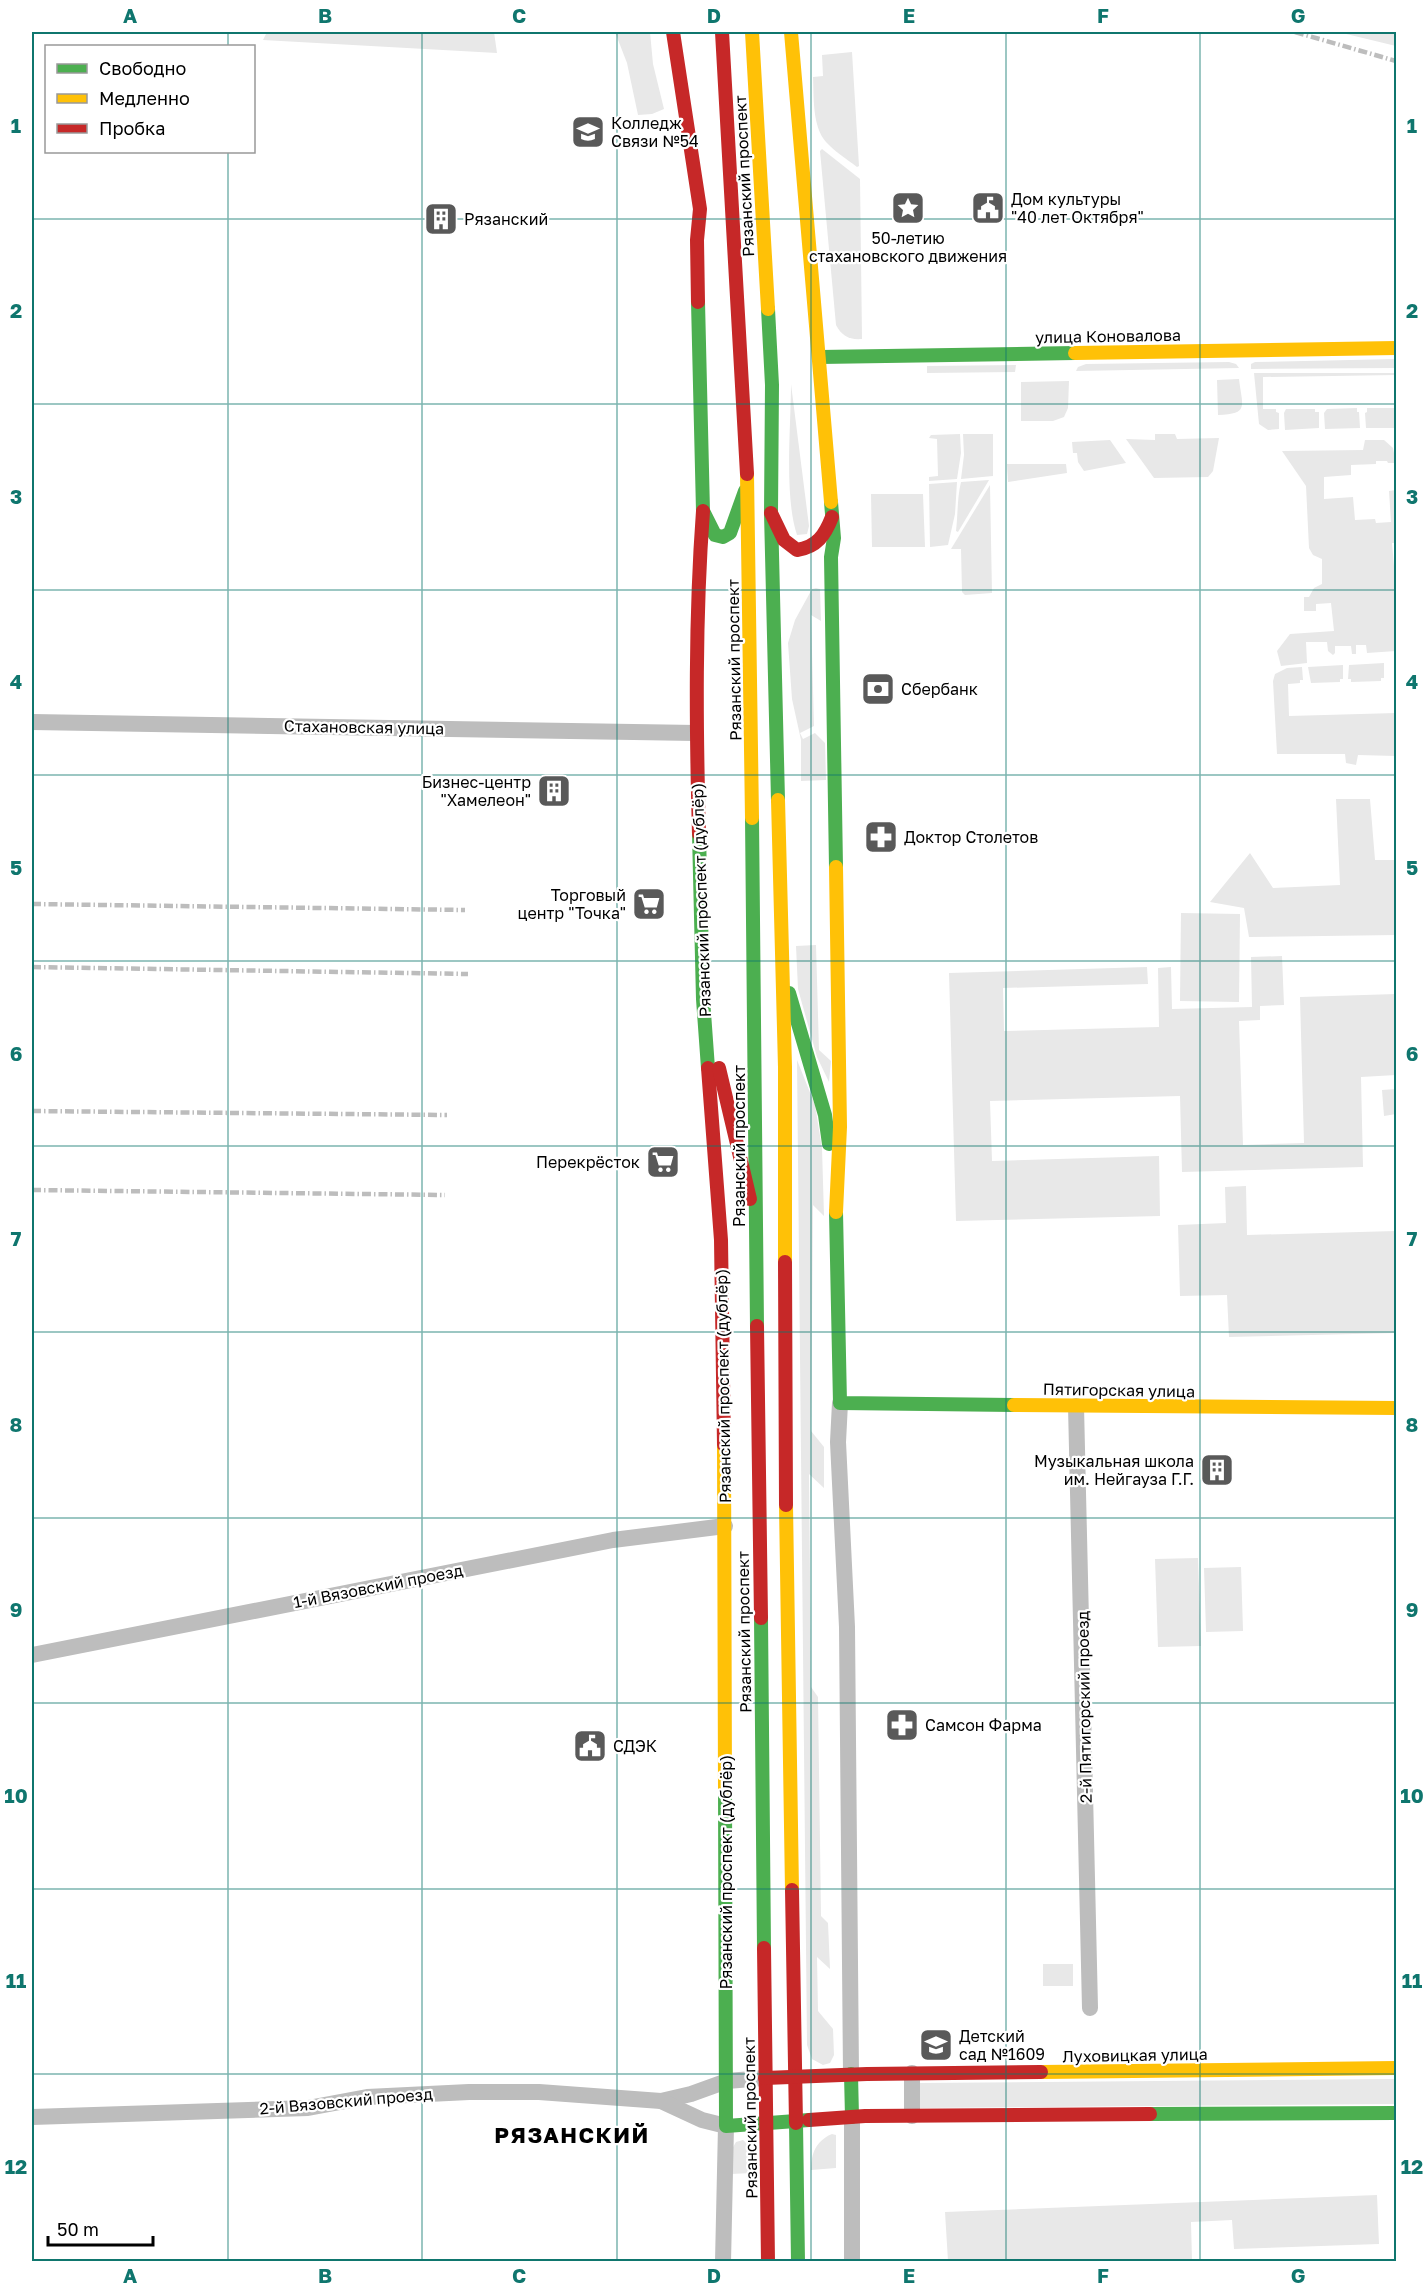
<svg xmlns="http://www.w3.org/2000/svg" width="1428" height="2293" font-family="'Golos Text',sans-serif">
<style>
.green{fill:#e8e8e8}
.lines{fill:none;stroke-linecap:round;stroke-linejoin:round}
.street{stroke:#bdbdbd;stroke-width:16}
.fast{stroke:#4caf50;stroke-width:14}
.slow{stroke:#ffc107;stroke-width:14}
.jam{stroke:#c62828;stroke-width:14}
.rail{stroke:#bdbdbd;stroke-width:4.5;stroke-dasharray:9 3 1.5 3;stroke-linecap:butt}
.grid{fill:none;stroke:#0f766e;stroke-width:1.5;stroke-opacity:0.55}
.labels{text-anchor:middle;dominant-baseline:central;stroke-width:4.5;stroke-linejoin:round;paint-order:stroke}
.poi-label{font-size:16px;fill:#000;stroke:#fff;text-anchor:start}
.street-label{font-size:16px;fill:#000;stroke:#fff}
.district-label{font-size:22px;font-weight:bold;letter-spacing:1.5px;fill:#000;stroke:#fff}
.neatline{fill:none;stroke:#0f766e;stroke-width:2}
.grid-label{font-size:20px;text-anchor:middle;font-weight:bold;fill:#0f766e}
</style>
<rect width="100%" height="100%" fill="#fff"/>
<!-- green -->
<g class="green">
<polygon points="267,32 494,32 497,53 263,40"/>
<polygon points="615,32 650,32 653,64 664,109 652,114 638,115 627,63"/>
<polygon points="1338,32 1396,32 1396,46"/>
<path d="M852,52L859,166L857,167C847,159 835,152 826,142C812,126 814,97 813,77L823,76L822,55Z"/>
<path d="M822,149L860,179L862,339C849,340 842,336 836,325L820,151Z"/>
<polygon points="1396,359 1396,368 1251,369 1251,364 1255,362"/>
<polygon points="1229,362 1236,364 1239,368 1076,371 1078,367 1086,364"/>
<polygon points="1016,365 1015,372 927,373 927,366"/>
<polygon points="1396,373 1396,375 1263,377 1263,409 1276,409 1276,412 1279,413 1279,429 1268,430 1259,424 1254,373"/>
<path d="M1239,379C1242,406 1250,414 1218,415L1217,380Z"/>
<polygon points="1069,381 1068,408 1064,417 1053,421 1021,421 1021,382"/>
<path d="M791,384L809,526L807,534L797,535C784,496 791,427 791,384Z"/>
<polygon points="1357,408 1357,412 1359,412 1360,428 1325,429 1324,413 1327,409"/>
<polygon points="1367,408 1396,408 1396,428 1366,428 1365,413 1367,412"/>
<polygon points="1286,409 1315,409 1315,412 1319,412 1319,428 1285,430 1284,413"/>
<polygon points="960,434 961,453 957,479 929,481 929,477 938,476 937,439 929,438 931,435"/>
<polygon points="963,434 993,434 993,476 961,479 964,455"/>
<polygon points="1155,434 1175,434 1177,439 1219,438 1213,471 1208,477 1154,478 1126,439 1155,440"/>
<polygon points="1110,440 1126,463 1084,471 1078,462 1077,453 1073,453 1072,442"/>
<polygon points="1365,440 1384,440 1393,448 1396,463 1388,463 1387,461 1376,461 1376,464 1351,465 1351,475 1324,477 1324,499 1353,497 1355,520 1375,519 1376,523 1391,522 1389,491 1396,490 1396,543 1392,543 1394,566 1396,567 1396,651 1367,653 1366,645 1356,645 1356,654 1352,654 1351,646 1335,646 1335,653 1333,655 1328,651 1327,642 1306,642 1307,663 1281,666 1277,651 1290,634 1334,631 1331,603 1316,604 1316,611 1304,611 1304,597 1309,597 1314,588 1322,584 1322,559 1313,555 1309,548 1306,486 1282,451 1363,450"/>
<polygon points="1007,464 1066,464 1067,473 1008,482"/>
<path d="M989,480L958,532L956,531C958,515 957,498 961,482Z"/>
<polygon points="957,482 955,514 948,545 930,547 929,484"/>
<polygon points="990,485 992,593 965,595 962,592 961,549 951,549"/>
<polygon points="871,494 923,494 925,547 872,547"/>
<polygon points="816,588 820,589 821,621 811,615 814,726 800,733 803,739 815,733 825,743 826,780 801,781 801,740 792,699 788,643 795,620 812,589"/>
<polygon points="1384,663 1384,678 1381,678 1381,681 1351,682 1351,679 1348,679 1349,665"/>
<polygon points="1343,665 1343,679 1340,679 1340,682 1311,683 1308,667"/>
<polygon points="1302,667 1303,680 1300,680 1300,683 1288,684 1289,716 1396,713 1396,756 1358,755 1356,765 1346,763 1345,754 1277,754 1273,681 1275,674 1287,668"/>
<polygon points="1336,799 1370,799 1375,860 1396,860 1396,935 1249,937 1244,908 1210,902 1250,853 1273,888 1340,885"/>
<polygon points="1181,913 1240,914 1239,1002 1180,1001"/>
<polygon points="816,945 819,1050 831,1061 829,1082 817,1057 798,989 796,946"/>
<polygon points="1282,956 1284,1005 1260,1006 1260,1020 1239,1021 1243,1145 1304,1143 1300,997 1396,994 1396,1075 1361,1077 1363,1167 1182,1172 1180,1096 990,1101 992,1161 1159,1156 1160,1216 956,1221 949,973 1147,967 1148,984 1003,988 1004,1031 1159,1027 1158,968 1171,967 1172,1009 1252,1007 1251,957"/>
<polygon points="797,1060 815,1105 822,1148 824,1216 813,1205 811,1431 824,1447 824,1488 809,1474 811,1687 818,1697 821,1916 828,1923 830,1969 817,1957 818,2011 833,2029 834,2055 830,2063 823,2065 812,2059 807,2045"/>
<polygon points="1396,1089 1396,1114 1384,1116 1382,1090"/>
<polygon points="1246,1186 1247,1235 1396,1231 1396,1333 1229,1337 1227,1295 1180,1296 1178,1225 1226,1223 1225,1187"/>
<polygon points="1198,1558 1201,1646 1158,1647 1155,1559"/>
<polygon points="1241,1567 1243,1631 1206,1632 1204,1568"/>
<rect x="1043" y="1964" width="30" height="22"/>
<polygon points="1396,2079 1396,2104 919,2108 920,2083"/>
<path d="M832,2134L836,2135V2168L811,2170C811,2153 816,2141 832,2134Z"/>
<path d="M743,2140C754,2149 752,2160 752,2173L731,2174L732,2149L736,2142Z"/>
<polygon points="1377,2195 1379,2244 1234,2249 1232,2220 1191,2222 1192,2261 948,2261 945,2212"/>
</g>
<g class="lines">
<!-- street -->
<g class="street">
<polyline points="32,722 696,733"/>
<polyline points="840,1403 838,1442 847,1627 851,2074"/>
<polyline points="1076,1406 1090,2008"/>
<polyline points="32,1655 613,1540 725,1526"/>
<polyline points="912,2073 912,2116"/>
<polyline points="661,2101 691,2094 727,2081 765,2078"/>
<polyline points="32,2117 308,2108 367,2097 469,2092 539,2092 661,2101 702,2120 726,2126 723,2262"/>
<polyline points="852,2262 852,2117"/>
</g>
<!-- fast -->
<g class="fast">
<polyline points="698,302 703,511 715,535 723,537 730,533 745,491"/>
<polyline points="768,309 772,385 771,513 778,800"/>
<polyline points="820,357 1075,353"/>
<polyline points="831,502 834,538 831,557 836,867"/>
<polyline points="752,818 757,1326"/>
<polyline points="699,834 703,999 708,1068"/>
<polyline points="789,993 825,1115 829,1144"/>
<polyline points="836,1212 840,1403 1014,1405"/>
<polyline points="761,1618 764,1948"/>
<polyline points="725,1789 726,2126 809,2120"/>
<polyline points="851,2074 852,2117"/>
<polyline points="1150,2114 1396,2113"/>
<polyline points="796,2123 798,2262"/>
</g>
<!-- slow -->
<g class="slow">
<polyline points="752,32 768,309"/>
<polyline points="791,32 831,502"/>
<polyline points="1075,353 1396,348"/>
<polyline points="747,474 752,818"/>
<polyline points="778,800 785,1067 785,1262"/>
<polyline points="836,867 840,1127 836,1212"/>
<polyline points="1014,1405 1396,1408"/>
<polyline points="724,1445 725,1789"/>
<polyline points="786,1505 792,1890"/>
<polyline points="1041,2072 1396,2068"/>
</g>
<!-- jam -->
<g class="jam">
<polyline points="673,32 700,209 697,240 698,302"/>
<polyline points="722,32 747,474"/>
<path d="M771,513L784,540L797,550C817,547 825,535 832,517"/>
<path d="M699,834C696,726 695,619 703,511"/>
<polyline points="708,1068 721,1240 724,1445"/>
<polyline points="719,1068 750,1199"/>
<polyline points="785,1262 786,1505"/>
<polyline points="757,1326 761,1618"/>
<polyline points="792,1890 796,2123"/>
<polyline points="764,1948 768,2262"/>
<polyline points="765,2078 867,2074 1041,2072"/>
<polyline points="809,2120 865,2116 1150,2114"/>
</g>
<!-- rail -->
<g class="rail">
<polyline points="1295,32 1396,61"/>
<polyline points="32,904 465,910"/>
<polyline points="32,967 468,974"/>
<polyline points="32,1111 447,1115"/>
<polyline points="32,1190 445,1195"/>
</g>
</g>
<!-- grid -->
<path class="grid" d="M228,32V46M422,32V2262M617,32V2262M811,32V2262M1006,32V2262M1200,32V2262M228,152V2262M32,219H1396M32,404H1396M32,590H1396M32,775H1396M32,961H1396M32,1146H1396M32,1332H1396M32,1518H1396M32,1703H1396M32,1889H1396M32,2074H1396"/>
<!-- icons -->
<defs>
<symbol id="university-square" viewBox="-11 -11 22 22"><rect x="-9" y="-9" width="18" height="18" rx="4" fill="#595959" stroke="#fff"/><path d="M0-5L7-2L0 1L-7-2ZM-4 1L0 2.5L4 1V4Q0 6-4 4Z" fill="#fff"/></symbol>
<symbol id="sight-square" viewBox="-11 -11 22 22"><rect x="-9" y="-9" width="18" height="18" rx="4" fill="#595959" stroke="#fff"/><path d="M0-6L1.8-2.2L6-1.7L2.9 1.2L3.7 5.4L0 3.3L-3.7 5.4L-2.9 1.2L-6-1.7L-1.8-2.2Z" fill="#fff"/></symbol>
<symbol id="civic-square" viewBox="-11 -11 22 22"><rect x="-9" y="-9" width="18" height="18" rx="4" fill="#595959" stroke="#fff"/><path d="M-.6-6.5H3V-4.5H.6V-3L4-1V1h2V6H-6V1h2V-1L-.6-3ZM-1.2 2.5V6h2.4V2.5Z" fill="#fff"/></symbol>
<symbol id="building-square" viewBox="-11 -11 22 22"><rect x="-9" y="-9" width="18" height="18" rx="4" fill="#595959" stroke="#fff"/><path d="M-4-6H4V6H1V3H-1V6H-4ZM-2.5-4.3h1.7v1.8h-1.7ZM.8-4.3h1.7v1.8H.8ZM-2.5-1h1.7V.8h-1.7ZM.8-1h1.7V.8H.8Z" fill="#fff"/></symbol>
<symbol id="bank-square" viewBox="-11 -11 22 22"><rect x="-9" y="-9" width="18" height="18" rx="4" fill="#595959" stroke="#fff"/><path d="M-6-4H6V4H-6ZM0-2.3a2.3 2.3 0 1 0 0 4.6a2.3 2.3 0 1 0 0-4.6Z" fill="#fff"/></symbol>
<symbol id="pharmacy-square" viewBox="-11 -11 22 22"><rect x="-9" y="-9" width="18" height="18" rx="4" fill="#595959" stroke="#fff"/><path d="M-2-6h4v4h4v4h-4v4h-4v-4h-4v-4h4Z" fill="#fff"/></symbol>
<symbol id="supermarket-square" viewBox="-11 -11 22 22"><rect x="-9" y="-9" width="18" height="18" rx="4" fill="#595959" stroke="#fff"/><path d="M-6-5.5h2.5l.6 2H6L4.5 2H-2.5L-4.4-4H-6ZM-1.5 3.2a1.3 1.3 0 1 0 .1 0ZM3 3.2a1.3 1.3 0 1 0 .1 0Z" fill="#fff"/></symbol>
<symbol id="school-square" viewBox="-11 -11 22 22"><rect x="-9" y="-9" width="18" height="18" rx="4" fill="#595959" stroke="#fff"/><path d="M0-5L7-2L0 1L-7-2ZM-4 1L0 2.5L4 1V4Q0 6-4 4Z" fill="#fff"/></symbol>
</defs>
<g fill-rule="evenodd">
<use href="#university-square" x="569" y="113" width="38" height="38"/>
<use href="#sight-square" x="889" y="189" width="38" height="38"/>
<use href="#civic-square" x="969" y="189" width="38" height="38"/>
<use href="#building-square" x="422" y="200" width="38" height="38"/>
<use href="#bank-square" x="859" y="670" width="38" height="38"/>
<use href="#building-square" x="535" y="772" width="38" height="38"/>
<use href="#pharmacy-square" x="862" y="818" width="38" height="38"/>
<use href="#supermarket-square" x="630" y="885" width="38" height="38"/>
<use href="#supermarket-square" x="644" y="1143" width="38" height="38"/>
<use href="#building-square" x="1198" y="1451" width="38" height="38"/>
<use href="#pharmacy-square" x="883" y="1706" width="38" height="38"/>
<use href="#civic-square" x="571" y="1727" width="38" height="38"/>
<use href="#school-square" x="917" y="2026" width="38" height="38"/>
</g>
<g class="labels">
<!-- poi labels -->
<g class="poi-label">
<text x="611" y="123">Колледж<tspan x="611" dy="18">Связи №54</tspan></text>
<text x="1011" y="199">Дом культуры<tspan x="1011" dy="18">"40 лет Октября"</tspan></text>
<text x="464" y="219">Рязанский</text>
<text x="908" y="238" text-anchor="middle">50-летию<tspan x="908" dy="18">стахановского движения</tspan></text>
<text x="901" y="689">Сбербанк</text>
<text x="531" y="782" text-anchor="end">Бизнес-центр<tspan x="531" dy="18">"Хамелеон"</tspan></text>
<text x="904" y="837">Доктор Столетов</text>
<text x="626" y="895" text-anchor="end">Торговый<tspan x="626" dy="18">центр "Точка"</tspan></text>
<text x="640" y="1162" text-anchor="end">Перекрёсток</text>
<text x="1194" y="1461" text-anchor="end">Музыкальная школа<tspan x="1194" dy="18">им. Нейгауза Г.Г.</tspan></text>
<text x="925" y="1725">Самсон Фарма</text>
<text x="613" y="1746">СДЭК</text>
<text x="959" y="2036">Детский<tspan x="959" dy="18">сад №1609</tspan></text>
</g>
<!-- street labels -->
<g class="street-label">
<text transform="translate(744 176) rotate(-93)">Рязанский проспект</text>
<text transform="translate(1108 336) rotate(-1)">улица Коновалова</text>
<text transform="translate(734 660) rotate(-91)">Рязанский проспект</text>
<text transform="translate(364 727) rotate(1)">Стахановская улица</text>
<text transform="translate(701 900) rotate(-92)">Рязанский проспект (дублёр)</text>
<text transform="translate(739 1146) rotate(-90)">Рязанский проспект</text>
<text transform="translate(723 1386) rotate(-91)">Рязанский проспект (дублёр)</text>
<text transform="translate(1119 1390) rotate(1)">Пятигорская улица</text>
<text transform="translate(378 1586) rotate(-11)">1-й Вязовский проезд</text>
<text transform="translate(744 1632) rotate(-91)">Рязанский проспект</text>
<text transform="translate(1084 1707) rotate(-91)">2-й Пятигорский проезд</text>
<text transform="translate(726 1872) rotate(-90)">Рязанский проспект (дублёр)</text>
<text transform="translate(1135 2055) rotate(-1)">Луховицкая улица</text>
<text transform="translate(346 2101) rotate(-5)">2-й Вязовский проезд</text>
<text transform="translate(750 2118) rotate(-91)">Рязанский проспект</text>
</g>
<!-- district labels -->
<g class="district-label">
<text x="572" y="2134">РЯЗАНСКИЙ</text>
</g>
</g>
<!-- border -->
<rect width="1428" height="2293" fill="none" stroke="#ffffff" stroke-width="66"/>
<!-- legend -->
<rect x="45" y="45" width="210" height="108" fill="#ffffff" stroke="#999999" stroke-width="1.5"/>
<rect x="57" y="64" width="30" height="9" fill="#4caf50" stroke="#999999" stroke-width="1.5"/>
<text x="99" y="75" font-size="18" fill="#000000">Свободно</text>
<rect x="57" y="94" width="30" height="9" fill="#ffc107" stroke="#999999" stroke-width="1.5"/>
<text x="99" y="105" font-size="18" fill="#000000">Медленно</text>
<rect x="57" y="124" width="30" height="9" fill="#c62828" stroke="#999999" stroke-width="1.5"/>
<text x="99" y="135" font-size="18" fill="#000000">Пробка</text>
<!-- scale -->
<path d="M48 2236v9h105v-9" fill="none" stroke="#000000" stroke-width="3"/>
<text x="57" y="2236" font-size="18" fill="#000000" stroke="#ffffff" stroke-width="4.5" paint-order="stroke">50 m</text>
<rect x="33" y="33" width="1362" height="2227" class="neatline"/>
<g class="grid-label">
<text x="130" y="23">A</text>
<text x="325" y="23">B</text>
<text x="519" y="23">C</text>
<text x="714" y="23">D</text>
<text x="909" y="23">E</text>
<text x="1103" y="23">F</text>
<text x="1298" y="23">G</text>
<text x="16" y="133">1</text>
<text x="1412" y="133">1</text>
<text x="16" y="318">2</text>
<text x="1412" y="318">2</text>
<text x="16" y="504">3</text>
<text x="1412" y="504">3</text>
<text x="16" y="689">4</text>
<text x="1412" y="689">4</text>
<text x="16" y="875">5</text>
<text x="1412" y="875">5</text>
<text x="16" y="1061">6</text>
<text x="1412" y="1061">6</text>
<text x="16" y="1246">7</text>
<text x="1412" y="1246">7</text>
<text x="16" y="1432">8</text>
<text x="1412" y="1432">8</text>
<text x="16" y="1617">9</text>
<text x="1412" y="1617">9</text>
<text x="16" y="1803">10</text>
<text x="1412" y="1803">10</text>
<text x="16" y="1988">11</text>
<text x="1412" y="1988">11</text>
<text x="16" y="2174">12</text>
<text x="1412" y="2174">12</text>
<text x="130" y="2283">A</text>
<text x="325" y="2283">B</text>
<text x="519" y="2283">C</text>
<text x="714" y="2283">D</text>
<text x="909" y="2283">E</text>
<text x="1103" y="2283">F</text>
<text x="1298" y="2283">G</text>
</g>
</svg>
